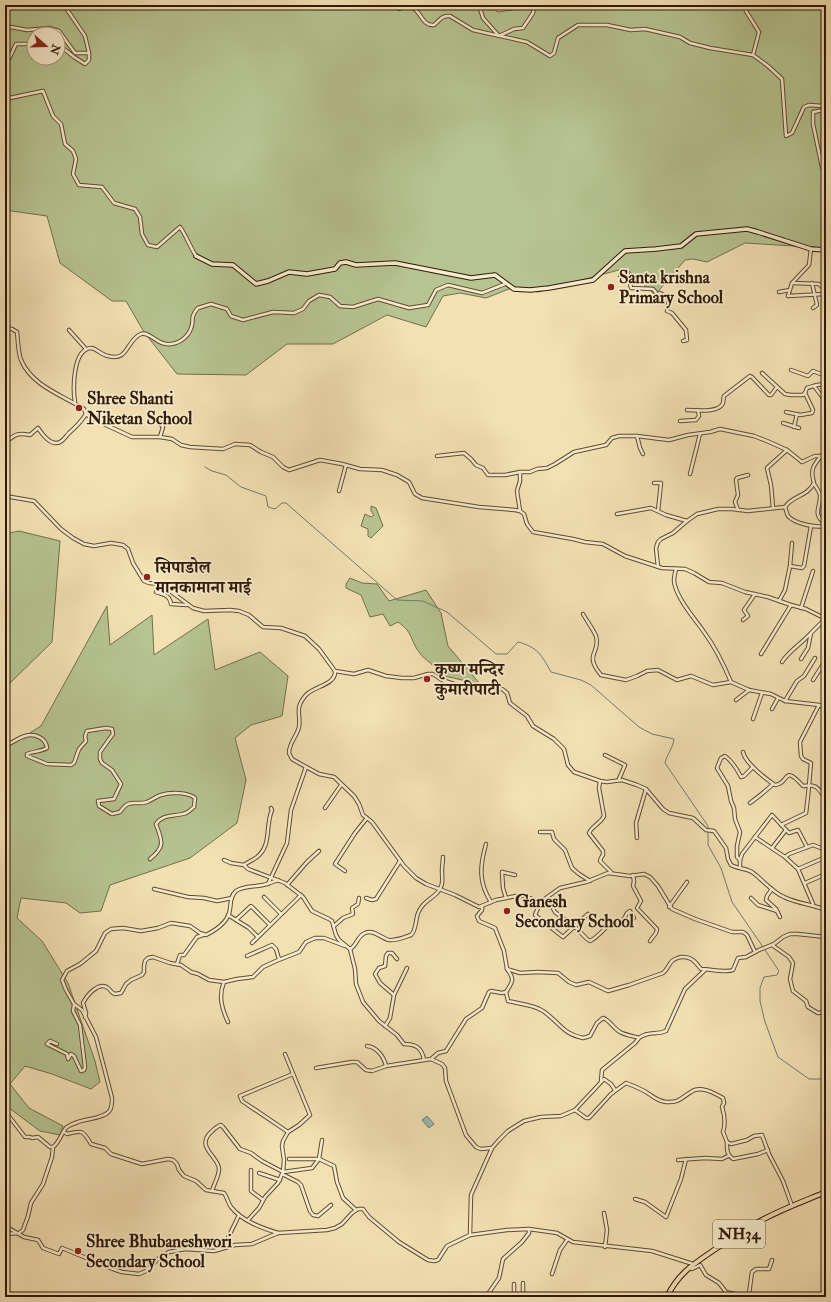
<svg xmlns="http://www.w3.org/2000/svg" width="831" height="1302" font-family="'IM FELL Double Pica','Noto Serif Devanagari',serif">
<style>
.green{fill:#b6c491;stroke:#726e4c;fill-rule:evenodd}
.water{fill:#9dbcb5;stroke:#717b6f}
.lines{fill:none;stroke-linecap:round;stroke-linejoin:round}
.stream{stroke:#717b6f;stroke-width:1}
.minor-casing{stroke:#604b32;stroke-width:4.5}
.secondary-casing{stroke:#2f1907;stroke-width:5.5}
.trunk-casing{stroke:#2f1907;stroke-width:6}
.minor{stroke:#f7ecce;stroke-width:2.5}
.secondary{stroke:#f7ecce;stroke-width:3.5}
.trunk{stroke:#f3e1b4;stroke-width:4}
.poi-dot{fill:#8f2418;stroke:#f7ecce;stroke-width:1.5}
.labels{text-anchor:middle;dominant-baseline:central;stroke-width:3.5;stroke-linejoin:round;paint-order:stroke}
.shield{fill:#f7ecce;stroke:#6b5843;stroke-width:1}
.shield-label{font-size:16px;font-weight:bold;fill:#2f1907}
.poi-label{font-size:17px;font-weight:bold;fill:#2f1907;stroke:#f7ecce;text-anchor:start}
</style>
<rect width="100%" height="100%" fill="#f3e1b4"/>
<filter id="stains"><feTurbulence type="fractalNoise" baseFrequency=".005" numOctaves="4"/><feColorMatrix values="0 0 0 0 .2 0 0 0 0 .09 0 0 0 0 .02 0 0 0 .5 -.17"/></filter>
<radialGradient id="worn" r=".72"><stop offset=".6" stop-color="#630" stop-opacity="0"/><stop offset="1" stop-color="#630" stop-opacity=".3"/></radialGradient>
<!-- green -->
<g class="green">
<path d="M17,5H493L497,12C523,9 556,1 581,8L587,5H826V248L745,243L707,262L693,259L685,260L655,295L626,268L538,292L514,287L486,298L460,293L443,296L426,327L387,315L333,344H287L246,375L177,374L144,332L126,301H112L60,263L47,216L5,210V7ZM34,34H58V58H34Z"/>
<polygon points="371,506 376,508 383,526 371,538 368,536 368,529 361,526 365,514 371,517 374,515 371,511"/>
<polygon points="19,531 60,541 52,642 5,688 5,534"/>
<path d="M350,578L362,583L377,584L389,601L426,590L441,613L448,646L480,684L440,675C434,663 426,662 419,652C410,640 413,632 398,622L390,626L383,614L370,617L361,595L346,588V584Z"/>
<polygon points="107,606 110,645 152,615 154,655 208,619 215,670 260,652 288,676 282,716 251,725 235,738 246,780 237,823 190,858 110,885 101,911 80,913 66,903 21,898 17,918 42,941 68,983 95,1061 100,1082 91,1089 52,1074 25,1066 10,1084 29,1108 63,1126 60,1135 40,1131 5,1105 5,746 25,736 41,726"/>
</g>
<!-- water -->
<polygon class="water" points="427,1116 434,1124 429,1128 422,1120"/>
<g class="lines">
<!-- stream -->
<g class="stream">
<path d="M205,467L212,471L226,475L241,487L266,496L268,507L275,509L282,503H286L397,600L423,601L447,612L496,654H507L518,642C538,647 542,656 551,672L581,680L591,685L639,727L652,734L674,739C673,748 667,754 665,763L708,826V845L721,868L732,902L763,947"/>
<polyline points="765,950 779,971 777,975 764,977 760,988 760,1001 765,1022 778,1057 809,1079 826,1079"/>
</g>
<defs>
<g id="minor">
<polyline points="64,5 85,36 89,53"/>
<path d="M397,5V7L399,9L407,6C409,7 411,7 413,8C422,13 422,26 434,25C440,20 442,15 450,16L473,30L527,42L550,56L554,53L558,38L578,25H607L631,30L645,29L680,37L690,43L710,48L753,55L768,66L782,79L786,136L792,133L804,107L809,105L823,106L824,110L813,112V124L822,167L826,172"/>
<polyline points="479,5 483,18 499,36 514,29 523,28 533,13 534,5"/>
<polyline points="744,5 746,11 759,32 753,55"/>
<polyline points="5,26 27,30 49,28 59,31 75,53 89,53 89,60 85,64 74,57 58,44"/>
<polyline points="5,63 9,59 16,44 34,44"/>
<path d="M5,99L43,91L53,116L61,124L65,144L73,151L76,159L73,174L79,185L102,187L114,203L135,209L140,217L142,234L148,245L157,247L180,227C186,235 190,247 196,256"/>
<polyline points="811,249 809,265 792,283 788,296 824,294 826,291"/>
<polyline points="620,276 624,270 628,274 631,288 653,289 658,295 660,293 665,296 669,299 667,311 672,313 686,330 687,340 683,341"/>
<polyline points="792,283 819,284 826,291"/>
<polyline points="812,283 817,305 813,308"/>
<polyline points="779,292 790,290"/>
<path d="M5,328L12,329L17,332C18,341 18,352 21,360C32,386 62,395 84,409L86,414L91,418L132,437H160L172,439L181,445L190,447L223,449L235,444L250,445L261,452L273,457L283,467L289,470L320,460L342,464L360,469L382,470L397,475L409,482L415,494L422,498L479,507L515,510L520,511L524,514L527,524L533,532L573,539L585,542L603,544L625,556L662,568L685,569L694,573L709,582L722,583L745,592L768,597L791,605L806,609L826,619"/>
<polyline points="69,330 86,349"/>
<polyline points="791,370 808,376 813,371 826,376"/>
<path d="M762,373L785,394L791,395H803L805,393L807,388C814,386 819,383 826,385"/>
<polyline points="814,386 826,402"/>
<path d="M75,403C73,390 72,348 92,348C98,350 102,355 108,356C129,362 126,340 141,334C150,331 157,346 171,344C181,343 190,335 192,325C193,321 192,318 193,316C194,313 196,310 198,308L211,304L227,309L231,316L243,320L273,312L294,313L303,309L309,301L319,295L330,297L340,306L353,307L378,299L409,308L428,305L436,290L448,285L482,293L505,284"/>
<path d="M687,410C696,410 715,413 722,405C724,403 723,399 724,396L750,376L752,377L769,395H771L777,387"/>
<polyline points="786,412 800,415 812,413 813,410 805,393"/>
<polyline points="156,419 163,427 160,437"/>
<polyline points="680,421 696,420 699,416 698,410"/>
<polyline points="783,423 799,428"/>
<polyline points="794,427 797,414"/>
<polyline points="637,436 640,448 643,454"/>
<path d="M5,443C14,435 17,432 30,435L38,428C42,434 51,447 60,442C64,440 66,436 69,433C76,427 81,422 86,414"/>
<polyline points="437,456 464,453 471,459 476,465 483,468 488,475 505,475 520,472 530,472 537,469 547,468 555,464 574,452 606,445 612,438 619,436 637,436 669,440 688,435 710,432 720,429 754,436 767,441 787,450 802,462 815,456 826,456"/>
<polyline points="520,472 520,481 517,491 520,511"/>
<polyline points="690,474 700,434"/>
<polyline points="654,483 661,483 658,511"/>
<path d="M814,484C816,487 819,491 820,495C821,509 811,512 826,525"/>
<polyline points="339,491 346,465"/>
<path d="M5,496L34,501L61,529L73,538L84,544L94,546L111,543L123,545L128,549L133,563L144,581L149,583L159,584L166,588L193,608L204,611L230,610L239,611L249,615L263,627L281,628L305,636L319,649L335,671L354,674L368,670L386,676L402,678H414L428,674H433L442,680L457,685L480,687L491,686L502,689L507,693L510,703L527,716L533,726L554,739L564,749L568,765L574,772L600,781L607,782L622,780L637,785L646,789L663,809L669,813L693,818L706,830L714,831L726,848L728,859L731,865C738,869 745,868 752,872C763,880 772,892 784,897C798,904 812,904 826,910"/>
<path d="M785,507C793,495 807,497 814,483C810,470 813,466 821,456"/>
<polyline points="773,508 771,485 767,468 787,450"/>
<polyline points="738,510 735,502 738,495 736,480 737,478 748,475"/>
<path d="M617,514L651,508L666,515L687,521L697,514L718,509H732L748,511L785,507C786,510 787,514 788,516C795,524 817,528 826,526"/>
<polyline points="790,566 792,543"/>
<polyline points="658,567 656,548 658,542 661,539 673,533 687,521"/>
<path d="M676,569C675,573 674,577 674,581C676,598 695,619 704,632C715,647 724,665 731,682L749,690L771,694L785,701L819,705L826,708"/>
<path d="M156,592C164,595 170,595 171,604L187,605"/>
<polyline points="779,601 785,590 790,566 802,568 804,566 811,526"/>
<polyline points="801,608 813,571"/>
<path d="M583,614C587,621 593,629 596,636C601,654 583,653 601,675L626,680L637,676L647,671L658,670L677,680L691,676L713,685L731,682"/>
<polyline points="743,620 748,616 744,610 755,594"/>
<polyline points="761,654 791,605"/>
<polyline points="801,659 808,648 811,633 825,619"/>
<path d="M782,662C789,651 801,644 810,634"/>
<path d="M335,671C336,685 314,686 306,695C294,709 301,713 299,727C297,736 289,743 289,753L292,759L299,763L319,774L334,777L354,796L359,804L363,815L372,822L404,866L416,878L426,884L455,895L479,907L496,900L516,896H524L538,901L543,900L560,888L586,882L608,873L630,876L644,874L650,877L658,886L672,909L695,919L732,932H743L747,935L755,952"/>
<polyline points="813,680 822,666 826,665"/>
<polyline points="736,700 749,690"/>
<polyline points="785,701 797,681 804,676 815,658"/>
<polyline points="772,709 778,698"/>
<polyline points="753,719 762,693"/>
<path d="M5,746C12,743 18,738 25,736C35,733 46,738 47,748C40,752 34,751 27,754V756L47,764L71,765L74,763L79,749L86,741L85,736L87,731L106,728L112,729L113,734L100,752V759L102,763L112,770L121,784L114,799L98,801L99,806L112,814L120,812C130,797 136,806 147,802C152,800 157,796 161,795C170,792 188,792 195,798L194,807C191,809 189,812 186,813C175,817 164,813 156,824C162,841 166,846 150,859"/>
<path d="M743,752C745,763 766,779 775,785C790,784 782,763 803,786C818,784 817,788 826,799"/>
<polyline points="605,755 625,765 619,779"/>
<path d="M600,781L599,788L604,816C601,823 592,826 589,833L603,851V855L601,858L600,861L611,872"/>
<path d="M750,803C758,797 766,791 773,784"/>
<path d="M271,808L272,810C265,826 272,845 257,857C253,860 248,862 244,865L248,869L285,883L303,897L312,911L329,919L332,921L336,935L339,940L350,949"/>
<polyline points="325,808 341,785"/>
<polyline points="781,825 806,813 808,796 811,763 803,759 801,756 800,742 819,705"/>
<polyline points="540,832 552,832 554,839 565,850 572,868 579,874 590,881"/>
<polyline points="755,837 785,857 798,869 813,904"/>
<polyline points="637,838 636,823 646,789"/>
<path d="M486,844C480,865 478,882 491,902"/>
<polyline points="772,848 786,830"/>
<polyline points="785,857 789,854 813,845 826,850"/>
<polyline points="224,860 231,863 244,865"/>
<path d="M740,860L737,857V846L740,832L735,819L734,808L731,801L728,786L717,768L721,758L725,756C732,761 737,769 741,777L744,776L753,767"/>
<polyline points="740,867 740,860 742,854 772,815 789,833 798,830 807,847"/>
<polyline points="798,869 826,857"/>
<polyline points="345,871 335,864 355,833 367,818"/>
<polyline points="633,875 634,881 633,886 641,901 637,908 657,929 656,933 650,941"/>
<polyline points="805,883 826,874"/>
<polyline points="268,884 287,843 291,810 306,767"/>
<polyline points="287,885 307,862 319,851"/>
<polyline points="154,889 188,897 204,898 217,901 232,898"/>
<polyline points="772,889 767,896 766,900 776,909 780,917"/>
<polyline points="264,897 281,914"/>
<polyline points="366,898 372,900 376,899 400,861"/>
<polyline points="506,898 503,888 502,872 515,875"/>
<path d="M547,898L555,912L561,917L571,923L587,939L590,941C599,937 605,927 613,921H619L624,919L627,913L630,911L634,918"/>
<polyline points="751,898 758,905 777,911"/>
<polyline points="541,901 535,915 563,937 588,914"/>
<path d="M482,906V910L477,916L479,921L495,928L504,951L507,969L520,973L538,972L558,973L569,982L576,985L589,982L608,991L629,985L663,973C668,969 668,965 672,961C675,958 678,958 681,957C692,956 695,962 701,969C709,969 727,973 733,970L738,958L746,957L759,950L774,944L783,937L790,934H798L826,937"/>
<polyline points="669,907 687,882"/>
<polyline points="228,915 249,928 258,937"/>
<polyline points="236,920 251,906 270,925"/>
<polyline points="334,926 343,918 353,914 352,908 358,904 359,898"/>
<polyline points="252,943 301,895"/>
<polyline points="772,945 789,957 793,963 790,979 793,991 806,1001 808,1007 818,1013 826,1012"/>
<path d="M350,949C357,946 357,936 365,933C373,929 381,938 389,940C396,941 405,937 411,935C417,930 415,918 419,911C423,902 430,900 437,893C444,886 442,879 442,870C442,866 443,861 443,857"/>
<path d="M350,949L355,969L356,984L363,1002L379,1021L397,1035L404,1044C416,1044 422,1048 424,1060"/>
<polyline points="247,956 272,945 276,949 279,959"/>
<polyline points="177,964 180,955 184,955 197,937 203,935"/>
<path d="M507,969C515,980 513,981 506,992L508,1001C520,1004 537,1005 547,1014C561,1025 564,1034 583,1038L590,1036L597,1023L603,1018C610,1020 613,1028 620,1032C625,1035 633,1036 639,1038C650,1030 655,1036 666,1031L685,989L705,970"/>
<polyline points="394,995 380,983 375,974 379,968 385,966 386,956 388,953 392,953 397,959"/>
<path d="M85,1017L86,1013L83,1003C87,995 99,981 108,988C111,990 111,993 115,994L121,993L126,984L131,980L142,975L144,972V966L145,961L148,958L153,957L170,963L181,965L191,972L198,974L209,980L224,982"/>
<path d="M228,1022C222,1009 218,996 224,982L237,979L253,977L263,967L276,961L299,952L306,942L315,938H324L345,946"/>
<polyline points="385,1026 390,1018 394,995 407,968"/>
<polyline points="57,1044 50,1041 47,1044 67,1054 68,1059 71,1054 74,1056 81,1071 84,1070 85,1067 80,1025 73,1011 74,1005"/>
<path d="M367,1046C377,1047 384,1057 386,1066"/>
<polyline points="431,1059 442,1064 445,1068 446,1081 466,1135 476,1147 481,1149 492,1148"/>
<polyline points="316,1068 352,1062 357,1062 366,1070 372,1071 386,1066 431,1059 438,1053 446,1051 466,1019 482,1008 489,992 491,991 502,993 506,992"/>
<polyline points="601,1081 602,1070 635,1043 639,1038"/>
<path d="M575,1110L586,1118H589L611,1094L626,1083C634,1086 642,1089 649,1094C655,1098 658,1101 666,1102C679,1103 681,1098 691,1092C700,1085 714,1093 723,1098L724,1103L722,1107C725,1116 726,1123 723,1132L727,1142L731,1144L747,1140L754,1136L762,1135L769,1154L783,1181L792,1206"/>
<polyline points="5,1111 25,1137 30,1137 32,1138 38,1137 50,1147 53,1147"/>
<path d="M64,1132L67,1134C82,1130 83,1130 91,1144L105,1148L111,1154L142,1164L168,1159L173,1160L177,1164L179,1170L184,1176L196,1181L206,1190L224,1193C227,1197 228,1203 231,1207C242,1221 262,1228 278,1233"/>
<polyline points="288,1132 242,1101 240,1096 293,1074"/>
<path d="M727,1142C727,1149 726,1154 733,1159L758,1154L768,1150"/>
<polyline points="289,1159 319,1159 334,1166 337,1182 343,1198 356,1210"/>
<polyline points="678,1160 705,1158 722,1159 728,1156"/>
<polyline points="251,1170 251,1191 263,1200"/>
<polyline points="259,1173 280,1180"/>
<polyline points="282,1174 298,1182 301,1185 310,1211 313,1215 318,1216 331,1205"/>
<path d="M212,1191C214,1184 219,1176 219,1169C219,1157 195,1147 211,1132C214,1129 217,1126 221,1125L223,1127L240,1149L251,1153L262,1161L283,1172L284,1160L282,1146L283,1141L288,1132L299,1125L310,1115L285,1054"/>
<polyline points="635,1199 645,1202 666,1217 681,1179 686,1159"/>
<polyline points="604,1213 607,1230 605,1247"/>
<polyline points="248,1220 259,1208 265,1197 278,1183 283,1172 312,1168 319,1159 322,1140"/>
<polyline points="5,1226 24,1237 38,1240 43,1248 59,1254 62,1248 113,1269 122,1272 139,1274 146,1271 158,1259 169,1252 185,1249 214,1251 235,1245 252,1244 278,1233 327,1230 335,1228 342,1224 352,1213 358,1209 363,1209 369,1217 399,1242 428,1260 434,1261 438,1260 447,1246 470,1235 507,1230 529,1229 557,1233 573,1242 652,1251 693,1264"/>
<polyline points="825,1228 826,1234"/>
<path d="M5,1234L19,1233L23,1230L28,1216L31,1203L43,1184L52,1157L53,1147C60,1142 62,1131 67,1127C70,1125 75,1123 78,1122C86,1119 106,1118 110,1110C112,1107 112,1102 112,1098L96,1037L82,1010L74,1004L66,990L62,980L67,971L80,964L96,951L105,933L111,929L123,928L141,931L158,928L171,923L190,926L200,933L206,935C216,930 229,921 230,909C231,903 230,896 236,891C243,886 254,887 263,885C268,884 273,882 278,880"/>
<polyline points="470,1235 471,1195 492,1148 499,1140 508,1131 524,1121 541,1117 561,1116 575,1110 604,1079 611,1084 615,1090"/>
<polyline points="228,1238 239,1215"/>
<polyline points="689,1267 692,1269 700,1265 706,1275 719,1283 726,1292 725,1297"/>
<polyline points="552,1274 560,1250 567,1240"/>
<polyline points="514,1284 514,1297"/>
<polyline points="726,1292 739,1295 749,1294 752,1272 756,1269 769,1269 772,1260"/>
<polyline points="486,1297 499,1278 503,1259 522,1242 529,1233 529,1229"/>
<polyline points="523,1297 523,1283"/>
</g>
<polyline id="secondary" points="196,256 212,264 233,265 256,284 268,281 289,272 307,274 335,269 340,263 346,262 356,265 395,263 471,278 495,275 514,289 530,290 549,288 593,280 625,251 656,249 681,246 696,234 747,229 758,232 811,249 826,250"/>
<path id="trunk" d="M667,1297C678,1273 695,1263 717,1248C729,1241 741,1232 753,1225C776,1211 802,1202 826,1192"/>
</defs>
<!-- minor casing -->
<use href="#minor" class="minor-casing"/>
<!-- secondary casing -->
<use href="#secondary" class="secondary-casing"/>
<!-- trunk casing -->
<use href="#trunk" class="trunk-casing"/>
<!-- minor -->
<use href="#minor" class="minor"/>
<!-- secondary -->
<use href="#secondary" class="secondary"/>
<!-- trunk -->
<use href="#trunk" class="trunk"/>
</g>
<!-- markers -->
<g class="poi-dot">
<circle cx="611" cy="287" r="4"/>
<circle cx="79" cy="408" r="4"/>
<circle cx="147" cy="577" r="4"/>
<circle cx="427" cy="679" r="4"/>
<circle cx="507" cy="911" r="4"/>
<circle cx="78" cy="1251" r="4"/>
</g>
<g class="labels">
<!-- shield labels -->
<rect class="shield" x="713" y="1220" width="52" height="28" rx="3"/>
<g class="shield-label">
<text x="739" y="1234">NH34</text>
</g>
<!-- poi labels -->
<g class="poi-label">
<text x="619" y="277">Santa krishna<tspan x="619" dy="20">Primary School</tspan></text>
<text x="87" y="398">Shree Shanti<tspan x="87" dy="20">Niketan School</tspan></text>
<text x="155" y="567">सिपाडोल<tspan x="155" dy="20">मानकामाना माई</tspan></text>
<text x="435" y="669">कृष्ण मन्दिर<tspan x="435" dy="20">कुमारीपाटी</tspan></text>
<text x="515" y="901">Ganesh<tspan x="515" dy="20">Secondary School</tspan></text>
<text x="86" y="1241">Shree Bhubaneshwori<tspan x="86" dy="20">Secondary School</tspan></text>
</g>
</g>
<!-- margin -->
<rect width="831" height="1302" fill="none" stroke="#f3e1b4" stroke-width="20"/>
<rect x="6" y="6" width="819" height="1290" fill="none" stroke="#2f1907" stroke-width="2"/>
<rect x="10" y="10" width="811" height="1282" fill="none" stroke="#2f1907"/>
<!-- north arrow -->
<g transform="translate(46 46) rotate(110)"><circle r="19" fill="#f7ecce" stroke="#a7987e"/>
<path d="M0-3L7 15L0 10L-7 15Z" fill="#8f2418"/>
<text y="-6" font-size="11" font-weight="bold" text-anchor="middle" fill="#2f1907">N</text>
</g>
<rect width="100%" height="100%" filter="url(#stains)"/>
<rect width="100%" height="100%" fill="url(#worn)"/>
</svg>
